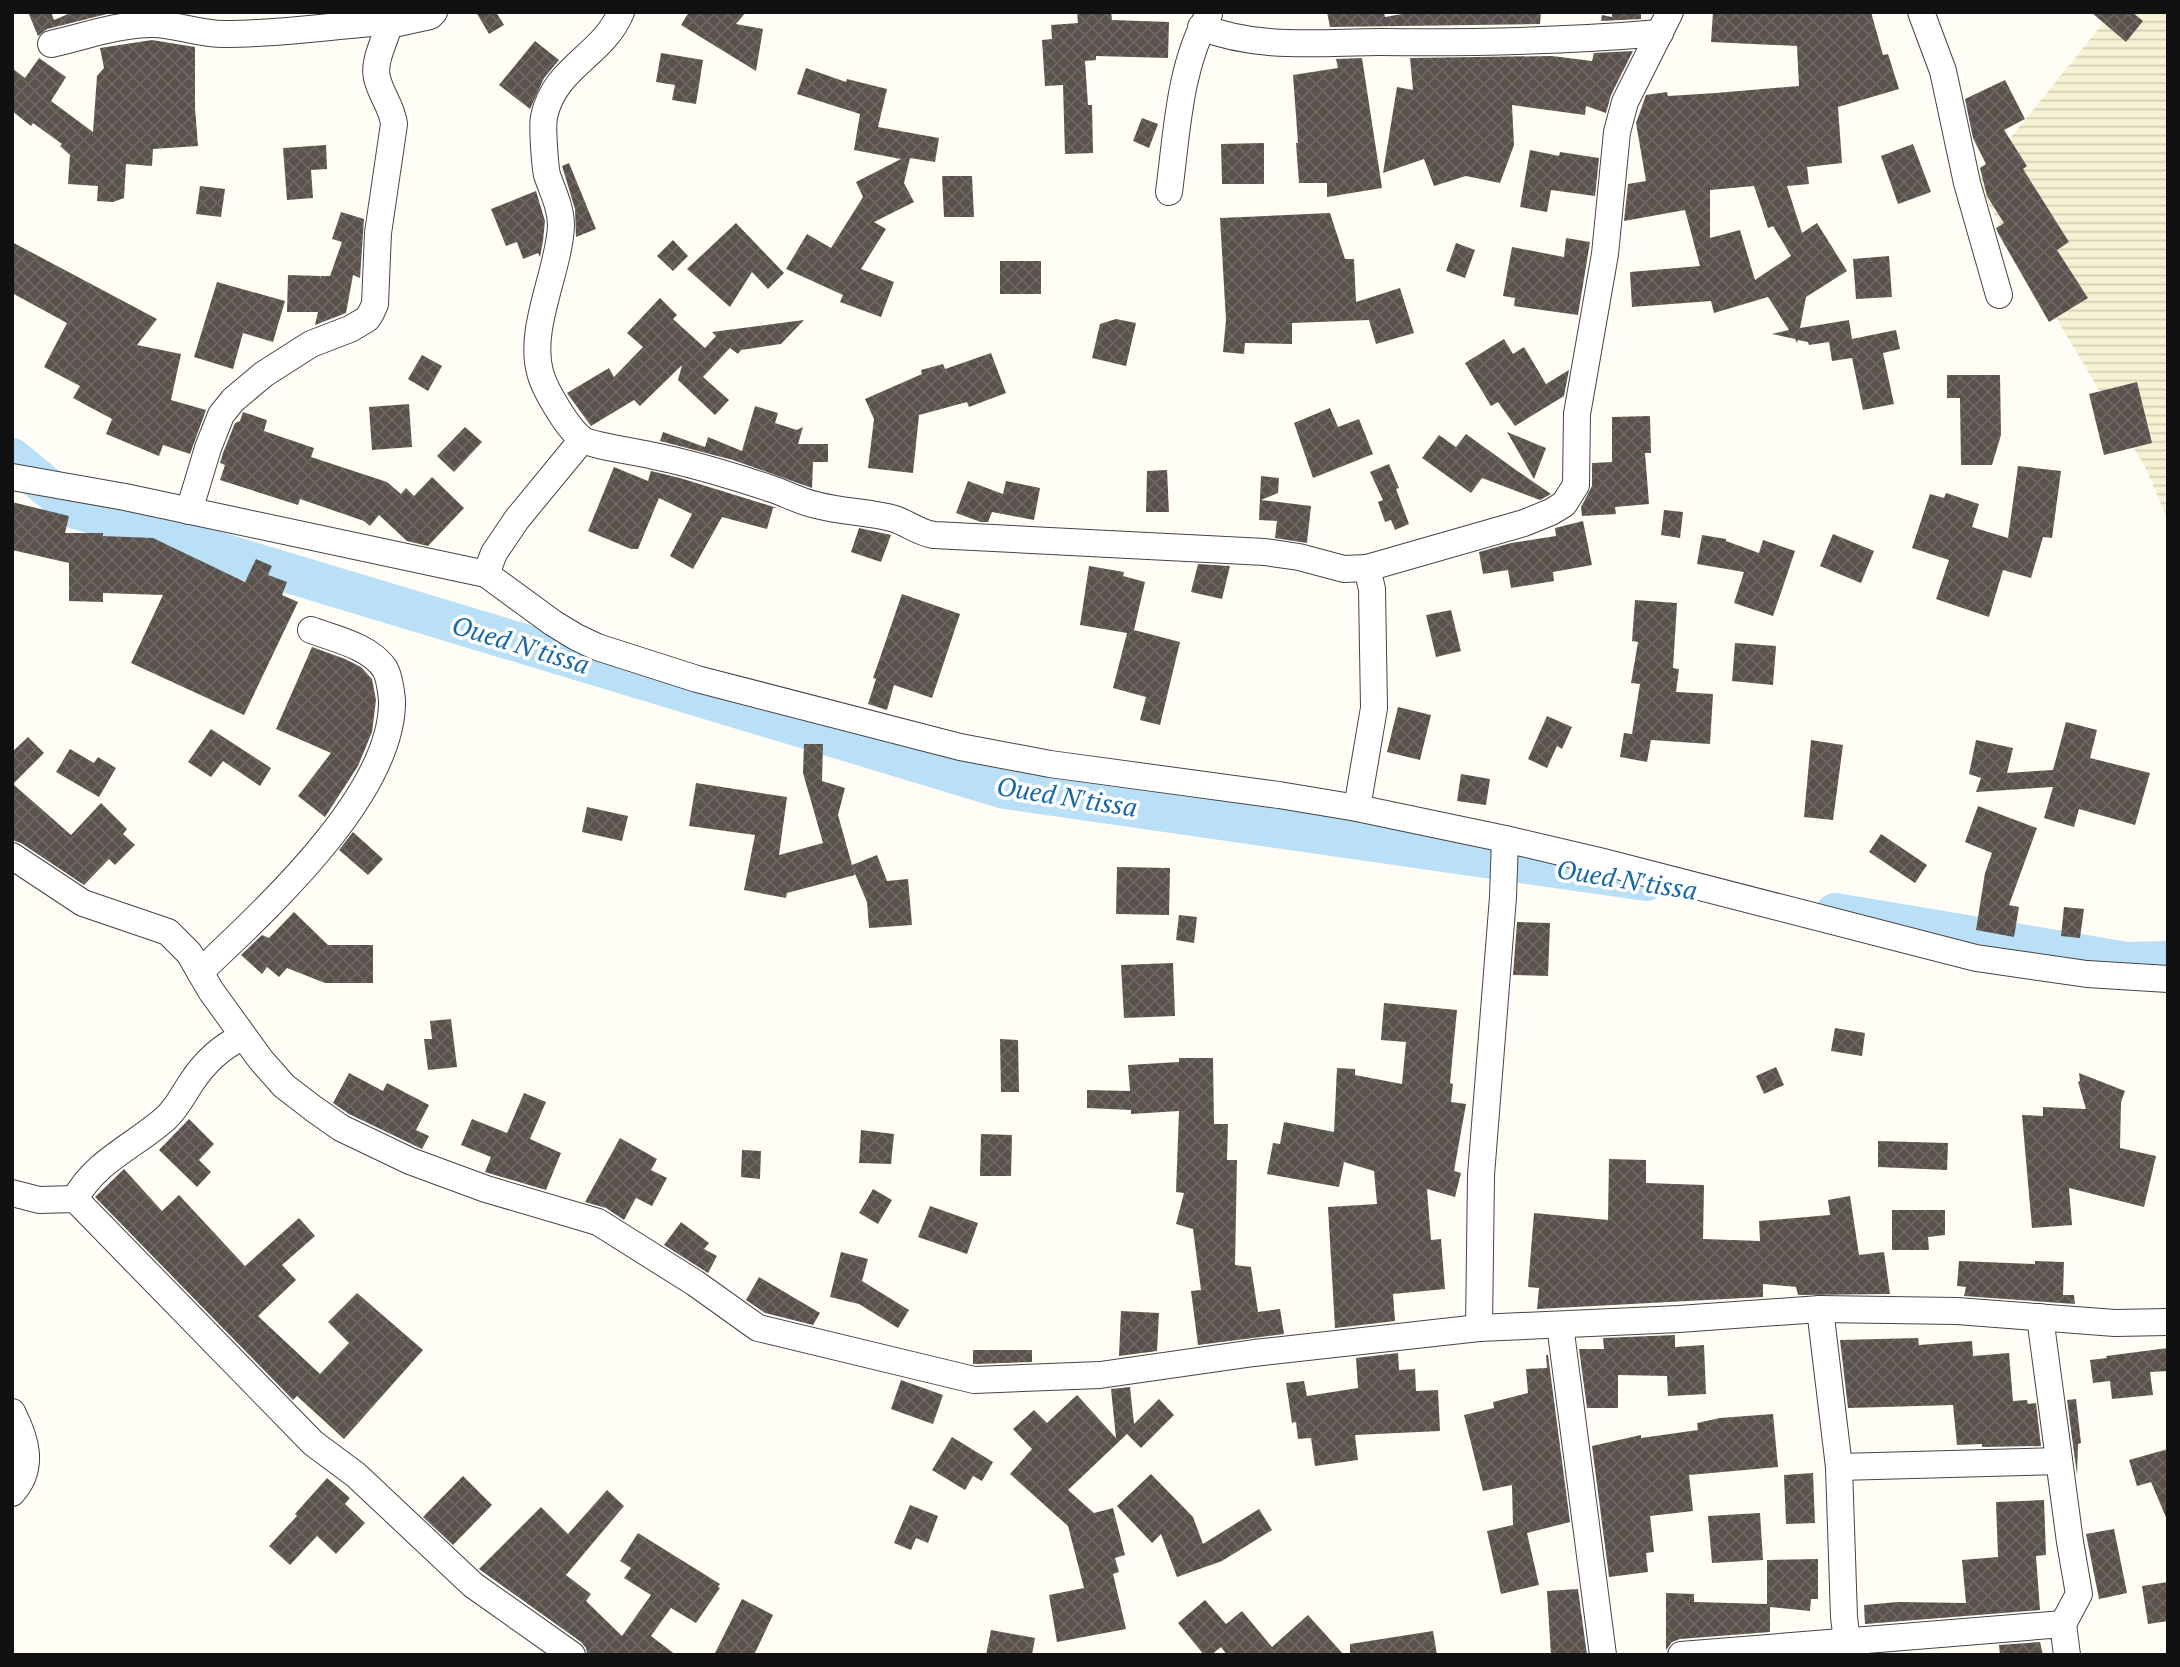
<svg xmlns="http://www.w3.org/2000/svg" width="2180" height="1667" font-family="'PT Serif',serif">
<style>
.farmland{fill:url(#farmland-rules)}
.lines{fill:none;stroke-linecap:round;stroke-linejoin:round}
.river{stroke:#b9e0f7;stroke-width:40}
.building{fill:url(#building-cross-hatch);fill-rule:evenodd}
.minor-casing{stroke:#444;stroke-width:28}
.minor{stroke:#fff;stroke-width:26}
.labels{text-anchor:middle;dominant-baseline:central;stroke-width:7;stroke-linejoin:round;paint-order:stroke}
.water-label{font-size:26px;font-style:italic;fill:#1768a6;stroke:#fff}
</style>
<defs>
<pattern id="farmland-rules" width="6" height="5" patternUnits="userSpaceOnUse" patternTransform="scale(1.75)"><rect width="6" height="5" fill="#f6f3d4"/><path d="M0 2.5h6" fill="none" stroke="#d2cfb5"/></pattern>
<pattern id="building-cross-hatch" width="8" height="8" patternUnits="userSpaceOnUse" patternTransform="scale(1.75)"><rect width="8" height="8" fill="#5a524d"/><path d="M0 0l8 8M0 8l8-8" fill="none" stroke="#6d6662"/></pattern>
</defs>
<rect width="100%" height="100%" fill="#fffdf5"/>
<!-- farmland -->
<polygon class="farmland" points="2112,12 2168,12 2168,520 2145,467 1975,182"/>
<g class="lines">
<!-- river -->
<g class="river">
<polyline points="12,458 73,508 1005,789 1646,881"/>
<polyline points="1835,913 2127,962 2168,961"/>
</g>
</g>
<!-- building -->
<g class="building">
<polygon points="28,12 51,12 54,20 73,12 115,12 47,29 38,36"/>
<polygon points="476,12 496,12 504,25 489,34"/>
<polygon points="689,12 746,12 736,24 763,29 756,71 681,25"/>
<polygon points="1077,12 1111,12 1112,20 1169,22 1168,58 1096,56 1096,60 1085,61 1088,105 1092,105 1093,153 1065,154 1063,85 1045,86 1042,40 1052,39 1051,25 1078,23"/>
<polygon points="1327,12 1384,12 1385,17 1413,12 1541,12 1540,24 1330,27"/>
<polygon points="1612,12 1641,12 1641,19 1601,21 1602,15 1612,17"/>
<path d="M1713,12H1871L1883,55L1888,54L1899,89L1838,107L1842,163L1807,167L1809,184L1787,186L1802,233L1817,223L1847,271L1806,297L1800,328L1849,320L1852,339L1896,330L1900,349L1883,353L1894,404L1863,410L1852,358L1832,361L1829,342L1809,345L1808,342L1798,340L1797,343L1795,339L1772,334L1789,330L1768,297L1714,313L1711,301L1632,307L1630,272L1700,266L1685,210L1624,221L1628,184L1646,181L1636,123L1646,95L1667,92L1668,96L1716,93L1799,86L1797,46L1711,42ZM1754,186L1768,228L1773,226L1791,256L1755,280L1740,230L1710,238V190Z"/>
<polygon points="2091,12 2132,12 2143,21 2126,42"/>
<polygon points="152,40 195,47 195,108 198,146 153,149 152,166 126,164 124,198 113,202 97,201 98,186 68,184 70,155 60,146 62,144 33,123 31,126 12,111 12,68 25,78 39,58 66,77 51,101 93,132 97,76 104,68 100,48"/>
<polygon points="535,41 559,60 544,78 530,109 499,85"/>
<polygon points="1633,51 1611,95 1606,113 1586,106 1585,115 1512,105 1514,145 1500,183 1466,176 1434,186 1424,159 1383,173 1397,87 1413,90 1410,58 1552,56 1592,61 1594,53"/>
<polygon points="661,53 703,60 696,104 672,100 675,85 656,82"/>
<polygon points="1362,58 1382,188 1327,197 1327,183 1299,183 1296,143 1298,143 1293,75 1338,68 1336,59"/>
<polygon points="806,68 846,82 847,79 887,89 878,127 939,138 935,162 910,158 904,183 914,202 874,222 886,229 861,269 894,282 881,317 840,302 843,295 786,269 807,234 831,248 863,197 856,182 901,159 854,150 860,114 797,94"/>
<polygon points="2005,80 2025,119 2004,130 2027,166 2023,169 2069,242 2057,250 2088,298 2049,322 1998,233 1996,228 2004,223 1987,196 1980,168 1986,164 1973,138 1965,99"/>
<polygon points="1142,118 1158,124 1149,148 1133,141"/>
<polygon points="1264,143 1264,184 1222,184 1221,144"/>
<polygon points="1913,144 1931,192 1898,204 1881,156"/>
<polygon points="326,145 327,169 311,170 313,198 287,200 283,148"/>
<polygon points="1530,150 1559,156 1560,152 1599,158 1595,196 1551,190 1547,212 1520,207"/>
<polygon points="569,163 596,229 576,237 575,209 562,166"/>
<polygon points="942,176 972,176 974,217 944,217"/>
<polygon points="200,186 225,189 221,217 196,214"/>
<polygon points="536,191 545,221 543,241 540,257 538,253 523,259 517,242 506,246 491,209"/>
<polygon points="341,212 364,219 360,278 353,275 346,313 315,325 318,312 287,312 288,275 320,276 320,278 321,276 330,276 342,242 332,239"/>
<polygon points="1330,213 1345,259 1354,259 1356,302 1400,288 1414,333 1376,344 1369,320 1292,323 1292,344 1245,343 1244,354 1223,352 1226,320 1220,218"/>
<polygon points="736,223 784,273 768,289 752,272 730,307 687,269"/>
<polygon points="1566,238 1590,242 1578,315 1514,306 1515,298 1503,296 1512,247 1564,257"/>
<polygon points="673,240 688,256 673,271 657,256"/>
<polygon points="12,242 157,319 137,345 181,354 171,400 206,410 190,454 163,445 159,456 106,434 112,419 73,398 80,386 44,367 67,323 12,293"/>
<polygon points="1456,243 1475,250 1465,278 1446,271"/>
<polygon points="1889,256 1892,297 1856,299 1853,259"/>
<rect x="1000" y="261" width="41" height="33"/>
<polygon points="217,282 285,301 273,342 243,333 233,369 194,357"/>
<polygon points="660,298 677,315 673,319 705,348 716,336 712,332 804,320 781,344 741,350 738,354 730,348 703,377 729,400 715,415 678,380 682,365 640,406 634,400 591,426 567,393 609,368 614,377 643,347 627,333"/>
<polygon points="1116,319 1136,323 1126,366 1092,358 1100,324"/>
<polygon points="1504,339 1513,354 1524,347 1546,384 1569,370 1564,396 1515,426 1498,402 1491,406 1465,363"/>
<polygon points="991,353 1006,393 969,407 967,402 919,415 913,473 868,468 874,419 865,399 922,374 921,370 943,364 945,369"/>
<polygon points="422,355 442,366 428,391 408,379"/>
<polygon points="1947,375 2000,375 2001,435 1992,465 1961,465 1960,398 1947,398"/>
<polygon points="2137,382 2152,443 2104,455 2089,394"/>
<polygon points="409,404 412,447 372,450 369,407"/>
<polygon points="755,406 778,413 775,423 797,430 803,427 798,444 828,444 828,462 813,462 812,488 733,460 660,441 663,432 705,447 708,437 742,451"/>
<polygon points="1330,408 1338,427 1359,419 1373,454 1313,478 1294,423"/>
<polygon points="243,412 267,420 264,431 314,448 311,457 387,482 401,494 406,488 414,496 432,477 464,508 428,546 407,541 379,515 370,526 364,521 300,499 298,505 220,480 225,465 220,463 223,453 235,423 240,421"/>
<polygon points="1650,416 1651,453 1645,453 1649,504 1615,507 1616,514 1582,516 1581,507 1592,486 1592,463 1612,462 1612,417"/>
<polygon points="465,427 482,442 454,472 437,456"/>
<polygon points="1507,432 1546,448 1534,479"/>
<polygon points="1466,434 1516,470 1551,494 1540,500 1482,478 1471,493 1422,458 1439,435 1456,447"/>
<polygon points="1389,464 1399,488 1396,489 1409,524 1395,530 1391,520 1385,522 1378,502 1383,500 1370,472"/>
<polygon points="2018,466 2061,471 2052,538 2043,537 2031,578 2003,570 1989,617 1936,599 1949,560 1912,548 1930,494 1944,498 1946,493 1979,504 1972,527 2008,538"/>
<polygon points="614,467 648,481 651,471 680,478 777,508 773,508 767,529 722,517 693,569 670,556 692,514 659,498 638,549 631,549 588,531"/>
<polygon points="1167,470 1169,512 1146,512 1147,471"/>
<polygon points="1261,476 1279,478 1278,493 1261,500 1311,506 1307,543 1275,538 1277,521 1259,520"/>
<polygon points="968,481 1003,494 1006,481 1040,488 1034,520 992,512 988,522 981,522 956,513"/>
<polygon points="12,502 69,516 65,533 103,533 103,536 153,538 245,582 256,559 272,566 268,575 287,582 282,595 298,602 244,715 131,663 163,595 103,593 103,602 69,601 69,563 12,550"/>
<polygon points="1664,510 1683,512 1680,538 1661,535"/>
<polygon points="1583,521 1592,565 1553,572 1554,581 1511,588 1508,570 1483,574 1479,552 1511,543 1556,536 1555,528"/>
<polygon points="859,528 891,535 881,562 851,552"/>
<polygon points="1833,534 1874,551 1861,583 1820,566"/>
<polygon points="1702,535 1726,539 1726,541 1759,553 1763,540 1795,551 1773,616 1734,603 1744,572 1697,564"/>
<polygon points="1198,564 1230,566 1222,599 1191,592"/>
<polygon points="1089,566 1124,572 1123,576 1145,582 1134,630 1180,642 1160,725 1140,720 1146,697 1113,688 1127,633 1080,625"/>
<polygon points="902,594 960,614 932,698 894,685 887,710 868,704 876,679 873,678"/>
<polygon points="1635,600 1677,603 1673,668 1679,669 1676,692 1713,694 1710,744 1651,740 1647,762 1620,757 1624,733 1632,734 1640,684 1631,683 1638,642 1632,641"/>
<polygon points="1451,610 1461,651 1436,657 1426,615"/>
<polygon points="1735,643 1776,646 1773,685 1732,681"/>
<polygon points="312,647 345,659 361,667 372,679 376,700 372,732 358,766 325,817 298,796 331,753 276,729"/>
<polygon points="1398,707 1431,715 1420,760 1387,752"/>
<polygon points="1547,716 1572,727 1562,749 1557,746 1547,768 1528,759"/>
<polygon points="2066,722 2097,730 2090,758 2150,773 2135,825 2079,809 2074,827 2044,818 2053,787 1976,792 1981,778 1969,774 1976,740 2013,748 2007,773 2053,770"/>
<polygon points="211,729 271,768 260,786 223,761 211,777 188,762"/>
<polygon points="28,737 44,753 13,784 71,835 101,803 127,829 123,834 135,845 115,865 109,859 84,885 21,843 12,840 12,752"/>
<polygon points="1811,740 1843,745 1833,820 1804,817"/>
<polygon points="804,744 823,744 822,781 845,788 838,815 852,865 877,855 887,881 908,879 912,925 869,928 867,902 853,869 855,875 787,893 786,898 744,890 755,835 689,826 696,783 787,797 779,855 823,843 803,773"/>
<polygon points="70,749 94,763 98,757 116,768 99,797 56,772"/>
<polygon points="1461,774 1490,779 1486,805 1457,801"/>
<polygon points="1978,806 2037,828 2009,905 2019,907 2014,937 1976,930 1985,873 1992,853 1965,842"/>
<polygon points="587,807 628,816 622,841 582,832"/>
<polygon points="353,832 383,859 368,875 339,850"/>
<polygon points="1881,834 1927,865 1915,883 1869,852"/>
<polygon points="1117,867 1170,868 1169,915 1116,914"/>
<polygon points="2064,907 2084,909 2080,938 2061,936"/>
<polygon points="294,912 328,945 373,945 373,983 325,983 287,968 279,977 267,967 262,974 241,955 262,935 269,938"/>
<polygon points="1179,915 1197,917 1194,943 1176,940"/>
<polygon points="1517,922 1550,923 1548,976 1513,975"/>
<polygon points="1173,963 1175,1016 1124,1018 1121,965"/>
<polygon points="1384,1003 1457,1010 1450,1083 1453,1084 1451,1102 1466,1104 1454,1171 1461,1173 1455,1197 1427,1189 1431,1240 1441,1239 1445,1289 1393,1294 1395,1321 1335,1328 1328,1207 1377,1204 1374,1171 1344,1162 1339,1187 1267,1174 1273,1143 1280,1144 1284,1122 1334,1132 1337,1068 1355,1069 1355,1075 1402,1084 1406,1042 1381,1040"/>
<polygon points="451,1019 457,1067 428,1070 424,1039 432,1039 430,1021"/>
<polygon points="1835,1028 1865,1033 1862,1056 1831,1051"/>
<polygon points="1000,1039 1018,1040 1019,1092 1001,1092"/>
<polygon points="1179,1058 1213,1058 1214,1124 1228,1124 1227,1160 1237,1160 1235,1265 1251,1267 1258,1312 1280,1309 1284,1334 1198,1345 1191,1291 1201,1290 1193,1229 1176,1224 1184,1193 1176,1192 1179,1111 1131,1114 1131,1110 1087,1108 1087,1090 1130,1091 1128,1065 1179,1062"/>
<polygon points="1776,1067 1784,1085 1764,1094 1756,1076"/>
<polygon points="349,1073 383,1091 387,1083 429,1105 416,1130 429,1136 422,1149 349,1114 333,1103"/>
<polygon points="2079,1073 2125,1091 2121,1102 2120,1148 2156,1156 2144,1207 2069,1188 2072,1225 2032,1228 2022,1115 2043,1116 2043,1107 2086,1109 2078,1082 2080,1081"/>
<polygon points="524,1093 546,1102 530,1139 561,1153 546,1190 485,1172 491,1157 461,1145 472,1119 507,1133"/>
<polygon points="189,1119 214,1144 199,1160 211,1172 197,1187 159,1150"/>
<polygon points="861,1130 894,1134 891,1164 859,1163"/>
<polygon points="981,1134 1012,1135 1011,1176 980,1176"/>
<polygon points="620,1138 657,1159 651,1170 667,1178 652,1206 636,1198 624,1220 606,1208 585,1202"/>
<polygon points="1878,1141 1948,1143 1947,1170 1878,1167"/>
<polygon points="742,1150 761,1151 760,1179 741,1177"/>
<polygon points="1609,1159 1646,1160 1646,1183 1704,1185 1703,1239 1760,1241 1759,1221 1830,1215 1828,1200 1850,1196 1859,1255 1884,1252 1890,1294 1798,1295 1796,1287 1763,1284 1763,1297 1537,1309 1539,1288 1528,1287 1534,1213 1608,1220"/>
<polygon points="124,1169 162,1211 179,1195 245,1266 299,1218 315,1236 282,1265 296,1280 258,1316 320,1374 349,1343 328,1322 357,1293 423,1350 344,1439 297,1396 293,1400 95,1197"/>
<polygon points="873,1189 892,1200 878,1224 859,1213"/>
<polygon points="930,1206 978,1223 967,1254 918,1237"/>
<polygon points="1892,1210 1945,1210 1945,1235 1928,1237 1929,1250 1892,1250"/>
<polygon points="681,1222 709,1243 704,1249 717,1256 708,1273 664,1245"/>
<polygon points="841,1252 868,1259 862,1281 909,1310 898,1328 859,1304 830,1297"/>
<polygon points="1959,1261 2035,1264 2035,1261 2064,1262 2063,1295 2074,1295 2075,1304 1964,1296 1966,1287 1957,1286"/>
<polygon points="759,1277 820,1313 813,1325 765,1313 746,1300"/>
<polygon points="1121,1311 1159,1313 1157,1351 1119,1356"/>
<polygon points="1675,1335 1675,1347 1704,1345 1706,1394 1668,1396 1667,1376 1618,1375 1618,1408 1587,1408 1579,1349 1604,1349 1603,1338"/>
<polygon points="1918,1338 1919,1345 1972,1341 1973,1356 2009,1353 2013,1401 2027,1400 2028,1404 2036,1403 2041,1446 1982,1447 1982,1444 1957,1445 1953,1405 1848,1408 1840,1340"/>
<polygon points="2168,1348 2168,1371 2150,1372 2153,1395 2112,1399 2110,1381 2093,1383 2090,1360 2107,1358 2106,1356"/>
<polygon points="973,1350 1032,1350 1032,1362 976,1364 973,1364"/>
<polygon points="1398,1353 1399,1370 1415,1369 1416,1391 1438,1390 1440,1431 1355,1435 1358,1460 1315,1466 1311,1438 1298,1439 1296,1422 1292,1423 1286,1383 1304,1381 1307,1396 1358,1388 1356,1358"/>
<polygon points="1546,1355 1548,1355 1570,1522 1527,1533 1539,1585 1501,1594 1487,1531 1513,1525 1512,1485 1483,1491 1464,1415 1494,1408 1493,1402 1528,1393 1526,1369 1547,1368"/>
<polygon points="901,1380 943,1395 933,1424 891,1409"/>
<polygon points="1130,1387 1134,1424 1159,1399 1174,1415 1141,1448 1127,1434 1068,1490 1094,1513 1113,1508 1125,1555 1115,1558 1119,1572 1113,1574 1126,1629 1057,1642 1049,1595 1084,1588 1068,1526 1010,1474 1032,1449 1013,1429 1034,1410 1047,1423 1077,1395 1116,1438 1111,1389"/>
<polygon points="2076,1399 2081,1443 2078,1444 2077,1475 2067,1400"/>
<polygon points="1773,1414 1778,1467 1689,1475 1693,1511 1650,1516 1654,1552 1646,1553 1648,1572 1609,1577 1592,1446 1641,1435 1641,1438 1698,1430 1697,1423 1720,1418"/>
<polygon points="952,1437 993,1462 982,1481 973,1476 965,1490 932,1470"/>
<polygon points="2168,1449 2168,1522 2151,1482 2137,1486 2129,1460"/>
<polygon points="1813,1473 1815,1523 1786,1524 1784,1475"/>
<polygon points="1151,1474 1193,1517 1203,1544 1259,1509 1272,1530 1222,1561 1177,1577 1161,1534 1152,1543 1117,1506"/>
<polygon points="463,1476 492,1505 453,1545 423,1517"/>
<polygon points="327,1478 350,1498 345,1504 365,1523 336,1554 317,1536 290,1565 269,1546 297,1516 295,1514"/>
<polygon points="607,1490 624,1506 566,1575 591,1594 586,1601 622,1636 651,1595 624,1578 631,1568 620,1561 638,1533 720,1584 718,1587 720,1588 696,1623 671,1608 651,1636 676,1655 587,1655 586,1648 581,1642 479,1569 541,1507 568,1534"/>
<polygon points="2044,1500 2046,1555 2036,1556 2040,1610 1865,1624 1864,1605 1898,1602 1966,1603 1962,1560 1998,1557 1996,1502"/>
<polygon points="910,1505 938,1516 928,1543 916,1538 911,1550 894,1543"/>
<polygon points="1760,1513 1763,1560 1712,1563 1708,1516"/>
<polygon points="2114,1529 2127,1593 2099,1599 2086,1534"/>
<polygon points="1818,1559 1818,1599 1811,1599 1810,1611 1770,1607 1770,1632 1680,1639 1672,1642 1666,1650 1666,1593 1694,1594 1694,1602 1767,1604 1767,1560"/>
<polygon points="2168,1582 2168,1621 2148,1624 2142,1586"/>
<polygon points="1578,1589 1587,1655 1551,1655 1547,1591"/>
<polygon points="742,1599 773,1615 754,1655 714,1655"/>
<polygon points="1205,1600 1226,1624 1242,1611 1272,1647 1308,1615 1344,1655 1227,1655 1221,1647 1211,1655 1204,1655 1178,1623"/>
<polygon points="991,1630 1035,1638 1032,1655 986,1655"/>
<polygon points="1433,1631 1437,1655 1350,1655 1350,1644"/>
<polygon points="2040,1642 2043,1655 2000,1655 1999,1645"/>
</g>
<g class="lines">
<defs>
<g id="minor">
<path d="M621,12C603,56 554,67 544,117C542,126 545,166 547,175C553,192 561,208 561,226C559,271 528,328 540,372C544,389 568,429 582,439C591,446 640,452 654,456C694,464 733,476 772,489C787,494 801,502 816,505C842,512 870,512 895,519C909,524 919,533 934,535L1265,552L1299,557L1344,569L1367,568"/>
<polyline points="1921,12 1943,71 1967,183 1999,295"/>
<path d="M1201,27C1259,50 1321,42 1381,42C1474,43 1567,41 1660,33"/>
<path d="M51,44C83,37 118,24 152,24C177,24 201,35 226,34C275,34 323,27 372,23L389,25L430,16L434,12"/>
<path d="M1169,192C1177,132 1179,67 1209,14"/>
<polyline points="12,477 125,497 486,574 553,623 576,637 597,647 697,679 960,747 1050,764 1279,795 1357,808 1505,839 1603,862 1976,958 2087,974 2168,979"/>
<path d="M189,511L208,448L221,415L233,400L264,374L311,344L350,329L367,319L371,313L375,304L378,233L394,124C392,107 381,95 377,78C373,61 385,41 389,25"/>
<polyline points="486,574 494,553 517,519 582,440"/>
<polyline points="1357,808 1374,708 1372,589 1367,568 1524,523 1551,512 1564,504 1576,485 1577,414 1605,254 1617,132 1625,102 1670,12"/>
<polyline points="12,856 83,903 168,932 189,953 211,991 261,1060 284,1086 314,1109 341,1128 410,1161 486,1189 598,1222 695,1283 758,1328 974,1380 1100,1375 1254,1353 1479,1328 1679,1319 1820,1309 1957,1311 2115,1323 2168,1322"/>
<path d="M200,972C264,911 394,794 392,700C391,691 390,678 385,669C370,646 335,639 311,630"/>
<polyline points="12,1193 39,1200 75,1199 313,1443 356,1475 473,1585 572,1655"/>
<path d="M75,1199C94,1162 136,1145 166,1118C177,1108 183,1095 191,1083C204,1063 221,1047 242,1037"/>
<polyline points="1820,1309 1839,1467 1844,1617 1847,1641"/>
<polyline points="2040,1317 2070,1542 2079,1594 2063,1624"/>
<polyline points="1560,1325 1603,1655"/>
<polyline points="1479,1328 1481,1175 1503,897 1505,839"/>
<path d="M12,1412C26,1439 35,1468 12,1493"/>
<polyline points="1839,1467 2059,1461"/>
<polyline points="1681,1655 2063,1624 2067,1655"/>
</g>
</defs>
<!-- minor casing -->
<use href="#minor" class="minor-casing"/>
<!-- minor -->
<use href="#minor" class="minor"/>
</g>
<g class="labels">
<!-- water labels -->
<g class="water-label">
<text transform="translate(521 644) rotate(17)">Oued N'tissa</text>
<text transform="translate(1067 796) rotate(9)">Oued N'tissa</text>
<text transform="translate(1627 879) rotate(9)">Oued N'tissa</text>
</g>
</g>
<!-- border -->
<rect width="2180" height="1667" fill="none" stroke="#111111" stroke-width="28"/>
</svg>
